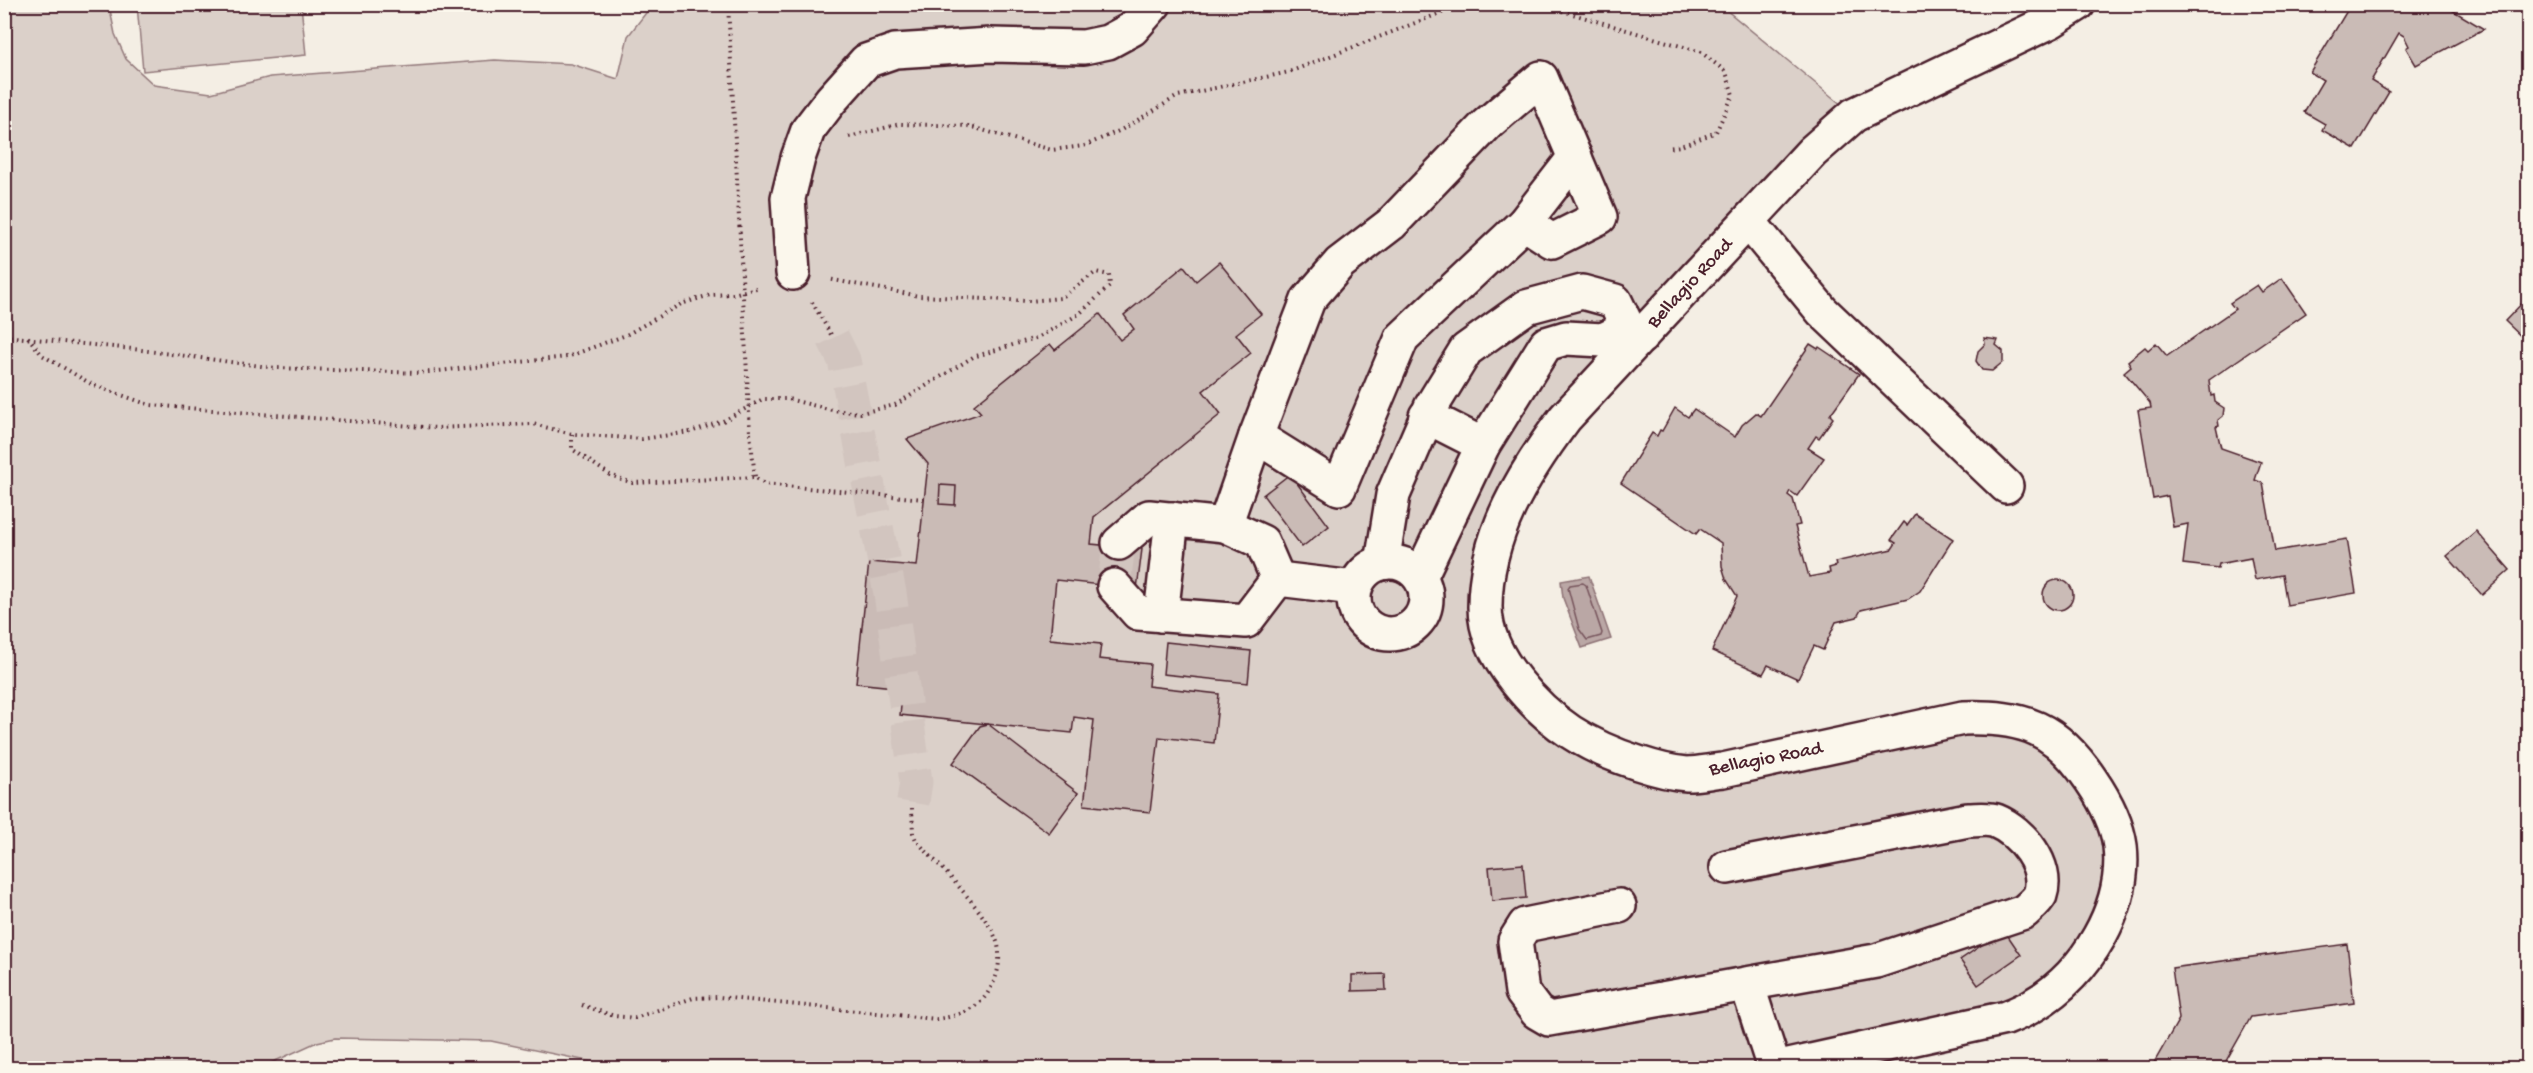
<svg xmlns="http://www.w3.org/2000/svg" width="2533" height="1073" font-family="'Gochi Hand',sans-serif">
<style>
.green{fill:#dbd0c9;stroke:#92787a;stroke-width:1.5}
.water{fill:#baa7a5;stroke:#8d7174;stroke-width:1.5}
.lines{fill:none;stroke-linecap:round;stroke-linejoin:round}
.shore{stroke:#77555c;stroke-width:1.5}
.building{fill:#cabbb6;stroke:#4a1f2b;stroke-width:1.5}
.minor-tunnel{stroke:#d2c5bf;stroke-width:33;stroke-dasharray:33 16;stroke-linecap:butt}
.minor-casing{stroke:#4a1f2b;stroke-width:38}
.path{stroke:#4a1f2b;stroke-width:4;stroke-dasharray:1.5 4.5;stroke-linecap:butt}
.minor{stroke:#fbf7ec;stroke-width:33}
.path-bridge{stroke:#4a1f2b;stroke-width:4;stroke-dasharray:1.5 4.5;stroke-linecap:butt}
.labels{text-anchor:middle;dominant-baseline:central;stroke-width:4.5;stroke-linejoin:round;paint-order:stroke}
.street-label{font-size:20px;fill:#4a1f2b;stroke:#fbf7ec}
</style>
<rect width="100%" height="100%" fill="#f4eee4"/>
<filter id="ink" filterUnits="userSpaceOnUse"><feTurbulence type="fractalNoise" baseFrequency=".0167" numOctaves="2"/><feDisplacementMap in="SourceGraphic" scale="12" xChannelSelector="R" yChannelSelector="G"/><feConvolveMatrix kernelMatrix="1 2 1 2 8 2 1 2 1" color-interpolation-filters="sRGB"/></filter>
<g filter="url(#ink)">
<!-- green -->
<g class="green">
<polygon points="5,5 109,5 115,34 126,59 154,85 211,93 270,77 495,60 571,64 618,79 628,36 652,5 1720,5 1854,115 1540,452 1485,609 1533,703 1655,768 1963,718 2057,738 2121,873 2037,1003 1779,1068 966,1068 929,1064 862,1068 621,1068 491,1041 335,1038 317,1042 260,1068 5,1068"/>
<polygon points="137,5 301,5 306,55 143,71"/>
</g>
<!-- water -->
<polygon class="water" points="1589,576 1611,639 1582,648 1563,598 1561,581"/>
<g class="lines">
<!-- shore -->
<polygon class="shore" points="1583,583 1586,585 1602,633 1601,636 1587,640 1579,629 1568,588 1570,585"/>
</g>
<!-- building -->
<g class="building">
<polygon points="2351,4 2442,4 2484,29 2416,65 2406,48 2409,46 2404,36 2399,33 2371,81 2389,92 2355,149 2322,130 2325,124 2304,112 2323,80 2310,72"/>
<polygon points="1219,262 1261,314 1236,334 1251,353 1203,391 1221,414 1094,517 1091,544 1142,549 1137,589 1056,580 1050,639 1101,644 1099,659 1150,664 1148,686 1219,694 1214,743 1159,737 1150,812 1084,805 1094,720 1074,717 1072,733 900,715 903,688 856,683 869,562 917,566 928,464 907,439 981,413 974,405 1050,344 1055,350 1100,314 1120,340 1134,329 1124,315 1184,266 1196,281"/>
<polygon points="2282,278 2306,313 2209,380 2211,396 2214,395 2215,402 2224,408 2223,416 2218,420 2219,426 2216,427 2221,448 2261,462 2255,480 2263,483 2275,551 2347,539 2356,593 2287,605 2282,575 2255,580 2251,558 2219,564 2218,568 2183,564 2188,524 2173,527 2168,496 2153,499 2138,410 2151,408 2150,403 2124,372 2131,366 2128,361 2145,347 2148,350 2156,343 2167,356 2235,309 2230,303 2257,285 2262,292"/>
<polygon points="2528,297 2528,343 2505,321"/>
<polygon points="1984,338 1998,340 1996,345 2003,351 2003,362 1992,371 1982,370 1976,361 1978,351 1985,344"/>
<polygon points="1810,344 1818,349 1819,347 1859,374 1830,415 1833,418 1819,438 1816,436 1808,448 1824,458 1797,496 1790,491 1788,495 1793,499 1800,525 1795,526 1809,577 1830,573 1829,568 1836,566 1835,562 1892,549 1896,543 1891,540 1904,522 1907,525 1915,514 1953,539 1920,591 1908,599 1861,610 1857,617 1836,622 1823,650 1814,646 1798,679 1768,665 1763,674 1712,651 1737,596 1726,579 1722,566 1721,543 1700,529 1696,534 1621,483 1652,433 1657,436 1660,430 1662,431 1675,408 1688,417 1694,409 1735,437 1742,425 1756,413 1761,416"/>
<polygon points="1290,474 1329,526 1302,547 1263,495"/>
<polygon points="940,485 956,486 955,505 939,504"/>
<polygon points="2476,531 2510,570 2482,595 2447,556"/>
<circle cx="2058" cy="595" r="15"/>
<polygon points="1166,642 1251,651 1248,683 1163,674"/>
<polygon points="988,724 1078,793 1049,833 953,763 980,726"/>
<polygon points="1523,864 1526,898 1492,901 1489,867"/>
<polygon points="2004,930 2021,955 1978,985 1960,960"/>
<polygon points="2347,944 2354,1003 2251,1017 2222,1068 2151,1068 2179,1019 2172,968"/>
<polygon points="1385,974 1386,990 1352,991 1352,975"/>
</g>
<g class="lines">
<!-- minor-tunnel -->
<g class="minor-tunnel">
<polyline points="833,338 844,360 890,593 916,782 912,808"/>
<polyline points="1114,586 1119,543"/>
</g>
<defs>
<g id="minor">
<polyline points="1749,222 1822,311 2006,486"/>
<polyline points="793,273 788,198 798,158 808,130 831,100 866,61 895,51 991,45 1084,47 1108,42 1132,29 1154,4"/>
<polyline points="1426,416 1483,445"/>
<polyline points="1256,436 1339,488 1402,338 1524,223 1575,157"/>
<polyline points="1225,525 1256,436 1308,300 1340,263 1391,224 1487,124 1541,78 1600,217 1552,241 1524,223"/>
<circle cx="1390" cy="598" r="36"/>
<polyline points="1382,563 1393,495 1431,407 1466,350 1526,307 1582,292 1615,301 1628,328 1641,337"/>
<polyline points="1420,577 1483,445 1546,344 1566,338 1603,340 1628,328"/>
<polyline points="1278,579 1354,588"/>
<polyline points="1114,586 1138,613 1246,621 1278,579 1262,542 1225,525 1149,517 1119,543"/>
<polyline points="1161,615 1172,519"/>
<path d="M1619,906L1525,925L1515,941L1522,992L1537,1012L1549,1019L1876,961L2024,912C2029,907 2037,901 2040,895C2050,866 2021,831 1996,821C1988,818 1976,820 1968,820L1727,867"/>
<polyline points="1747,984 1774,1068"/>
<path d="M1779,1068L2006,1018C2016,1014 2026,1010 2035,1004C2086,974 2127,907 2120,846C2117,823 2104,799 2091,780C2056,728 2025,716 1963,718L1723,770C1711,771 1699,774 1687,774C1671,773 1653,768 1638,763C1586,746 1550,724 1516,681C1500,661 1485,634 1485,607C1485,535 1523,474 1565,418L1812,152L1854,115L2051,21L2078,4"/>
</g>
</defs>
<!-- minor casing -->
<use href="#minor" class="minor-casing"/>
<!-- path -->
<g class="path">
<polyline points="1539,4 1701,52 1726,72 1733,95 1716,132 1681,146 1667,148"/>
<polyline points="849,137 900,124 968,126 1052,150 1084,146 1121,130 1178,96 1289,72 1464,4"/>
<polyline points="812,302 833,338"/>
<polyline points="4,336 133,349 276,368 420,373 567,357 626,335 681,304 710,295 733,294 760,287"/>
<polyline points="28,337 42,355 93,385 150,405 436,428 533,424 572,434 642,439 690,432 723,421 763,399 788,399 832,410 861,413 895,405 973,357 1039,337 1079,314 1110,286 1109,275 1096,272 1061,298 1030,301 919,296 828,279"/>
<polyline points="750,433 755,477"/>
<polyline points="572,434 572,449 610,475 633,483 755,477 764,484 924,499"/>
<path d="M582,1005L614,1016L635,1018L693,998L719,997L936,1019C957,1017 980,1009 990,989C998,976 1001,961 998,945C991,916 937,864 916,840L913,833L912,808"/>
</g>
<!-- minor -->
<use href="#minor" class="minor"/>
<!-- path-bridge -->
<polyline class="path-bridge" points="728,4 750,433"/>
</g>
</g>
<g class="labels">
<!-- street labels -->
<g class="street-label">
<text transform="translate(1691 284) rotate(-47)">Bellagio Road</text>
<text transform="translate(1766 760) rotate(-11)">Bellagio Road</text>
</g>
</g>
<!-- margin -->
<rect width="2533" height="1073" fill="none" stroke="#fbf7ec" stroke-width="24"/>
<rect x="12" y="12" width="2509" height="1049" fill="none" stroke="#4a1f2b" stroke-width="2" filter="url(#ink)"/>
</svg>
